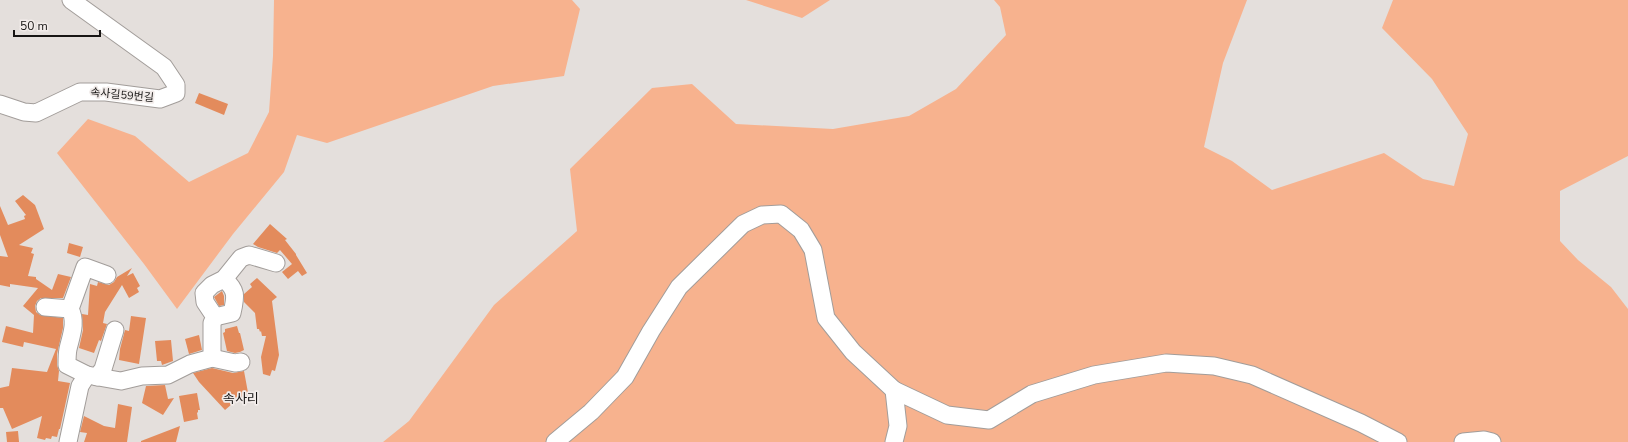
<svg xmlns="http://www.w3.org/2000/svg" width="1628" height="442" font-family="'Nunito Sans','Noto Sans KR',sans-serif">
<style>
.green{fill:#f7b28e}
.building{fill:#e38b5c}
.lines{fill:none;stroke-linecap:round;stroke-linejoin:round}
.minor-casing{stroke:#a29d9a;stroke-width:19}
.minor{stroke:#fff;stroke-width:17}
.labels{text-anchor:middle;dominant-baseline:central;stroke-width:3.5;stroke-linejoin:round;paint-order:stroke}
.street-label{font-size:11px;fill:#171514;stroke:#f2ecea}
.quarter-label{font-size:13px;fill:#171514;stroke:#f2ecea}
</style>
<rect width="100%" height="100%" fill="#e4dfdc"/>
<!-- green -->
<g class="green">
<polygon points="274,0 572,0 580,9 564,76 493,86 327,143 297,135 284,172 233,234 177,309 144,264 57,153 88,119 135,136 189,182 248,153 269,112 273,56"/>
<polygon points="746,0 830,0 802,18"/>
<polygon points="994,0 1247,0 1223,63 1204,147 1232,161 1272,190 1384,153 1423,179 1454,186 1468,134 1432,79 1382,28 1393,0 1628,0 1628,156 1560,191 1560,241 1578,260 1611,287 1628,309 1628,442 383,442 409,421 494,305 577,231 570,169 652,88 692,84 736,124 833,129 909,116 956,89 1006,35 1000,7"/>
</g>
<!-- building -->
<g class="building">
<polygon points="199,93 228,104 224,115 195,103"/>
<polygon points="23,195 35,205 44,229 19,245 33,248 31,253 34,254 28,276 36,277 36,279 52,290 58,274 71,277 63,298 41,298 37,301 35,306 36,312 40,315 63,318 63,328 57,354 57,365 59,371 58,381 70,383 60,429 59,429 57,437 52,436 51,439 46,438 45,440 37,438 42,416 12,429 3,408 0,408 0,388 9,386 12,368 47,372 56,349 24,342 23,347 2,342 6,326 33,333 34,315 23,306 38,288 10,284 10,287 0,285 0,256 8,257 0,235 0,206 8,225 25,219 24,216 26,215 15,201"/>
<polygon points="270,224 287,239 285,240 296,254 296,255 307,273 302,276 298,271 288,279 282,272 292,264 280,250 277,253 258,247 253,244"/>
<polygon points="69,243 83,247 80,257 67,253"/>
<polygon points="132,268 127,276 133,273 140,286 137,288 139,292 129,298 122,285 105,312 103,323 107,324 101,341 99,340 94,353 79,348 83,330 82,314 88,315 90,284 97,286 98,282 109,285 114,282 117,277"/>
<polygon points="257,278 277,297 272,301 279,355 275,371 272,370 270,376 263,374 261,357 266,336 262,336 261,331 260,332 259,329 257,329 255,313 244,302 244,294 252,287 250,284"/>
<polygon points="222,291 224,296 224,305 219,306 214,297"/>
<polygon points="131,316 146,318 139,364 119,360 120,349 125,330 129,331"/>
<polygon points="237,326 239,333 240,333 244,350 240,352 235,353 227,351 223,333 225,332 225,329"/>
<polygon points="199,335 202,350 189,354 185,339"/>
<polygon points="171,340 173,361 162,365 161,361 157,361 155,341"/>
<polygon points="212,368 233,373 244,371 249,398 243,403 239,398 225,410 199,382 193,373"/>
<polygon points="165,385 168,399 174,398 163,415 142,403 146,386"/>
<polygon points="197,393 200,410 198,410 198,412 197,413 198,419 184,422 179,396"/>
<polygon points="118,404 132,407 127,442 84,442 87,433 80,432 84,416 104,426 115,428"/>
<polygon points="180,426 176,442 141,442 141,441"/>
<polygon points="18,431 19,442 7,442 6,432"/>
</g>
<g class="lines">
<defs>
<g id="minor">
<polyline points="0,104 24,112 36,113 80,92 106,92 160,99 176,93 176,85 164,67 71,0"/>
<polyline points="45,307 70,309"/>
<path d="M215,317L232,313C236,296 237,290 224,279"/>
<polyline points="212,358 235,363 241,362"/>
<path d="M87,375L67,365C67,360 67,354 68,349C71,336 77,322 70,309L85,267L107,275"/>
<polyline points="97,377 103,369 115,330"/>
<polyline points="68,442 80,386 87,375 121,381 142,376 168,375 190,364 212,358 212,323 215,317 205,302 204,293 212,285 224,279 241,258 249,255 276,263"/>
<polyline points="555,442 591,412 625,377 651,331 679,287 743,224 762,215 781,214 801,230 813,250 826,318 853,352 894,390"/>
<polyline points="894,442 898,426 894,390 947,415 989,420 1032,394 1094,375 1166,363 1214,366 1252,375 1361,423 1398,442"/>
<polyline points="1463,442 1484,440 1492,442"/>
</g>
</defs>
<!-- minor casing -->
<use href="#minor" class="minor-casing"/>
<!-- minor -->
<use href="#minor" class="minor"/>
</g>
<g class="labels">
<!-- street labels -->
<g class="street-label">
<text transform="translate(122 95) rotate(5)">속사길59번길</text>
</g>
<!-- quarter labels -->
<g class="quarter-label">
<text x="241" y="399">속사리</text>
</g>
</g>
<!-- scale -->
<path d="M14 30v6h86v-6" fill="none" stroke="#171514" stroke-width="2"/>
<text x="20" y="30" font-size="12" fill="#171514" stroke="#f2ecea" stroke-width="3" paint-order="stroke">50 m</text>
</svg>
